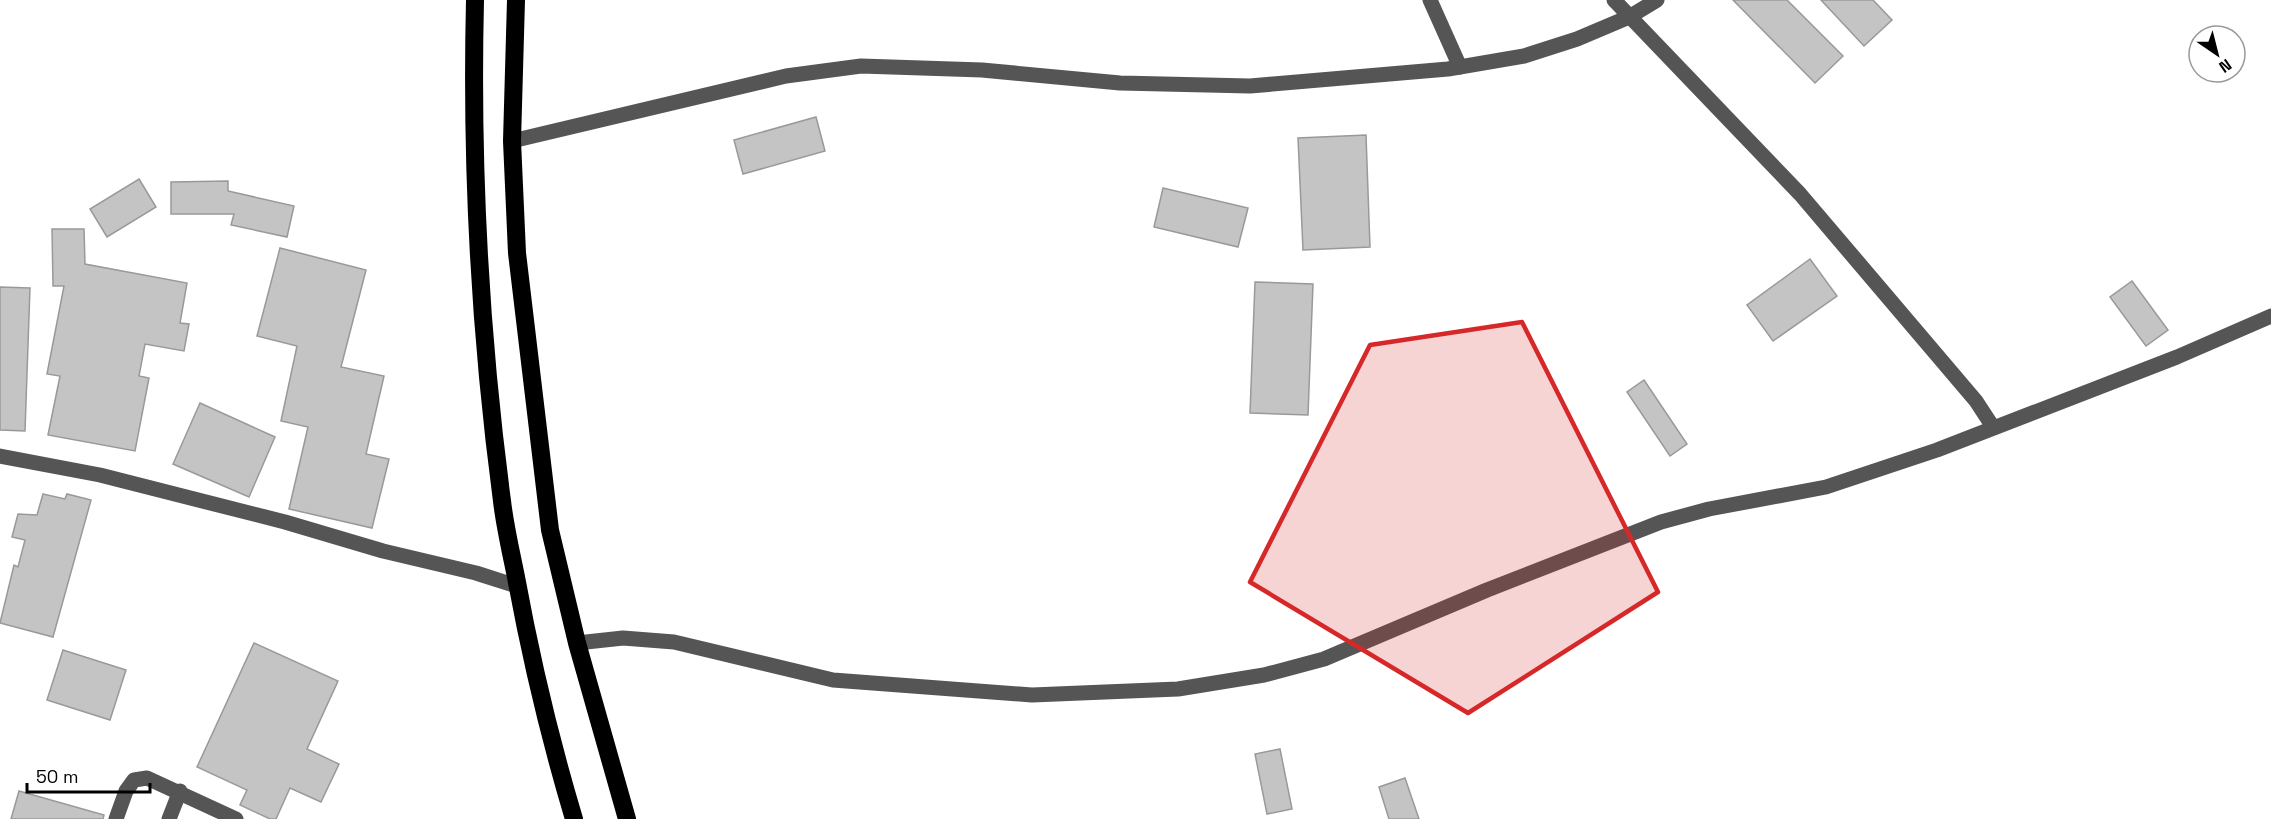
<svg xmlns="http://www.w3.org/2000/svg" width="2271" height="819" font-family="'Space Grotesk',sans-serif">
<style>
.building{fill:#c4c4c4;stroke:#999;stroke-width:1.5}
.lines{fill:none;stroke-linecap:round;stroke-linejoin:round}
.minor{stroke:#555;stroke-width:15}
.highway{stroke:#000;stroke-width:18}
.marked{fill:#d62828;fill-opacity:0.2;stroke:#d62828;stroke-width:4.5;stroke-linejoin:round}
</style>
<rect width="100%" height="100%" fill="#fff"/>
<!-- building -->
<g class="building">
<polygon points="1733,0 1787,0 1843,56 1815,83"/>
<polygon points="1821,0 1873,0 1892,20 1864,46"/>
<polygon points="816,117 825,151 743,174 734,140"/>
<polygon points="1366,135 1370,247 1303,250 1298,138"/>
<polygon points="139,179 156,207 107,237 90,209"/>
<polygon points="228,181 228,191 294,206 287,237 231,225 234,214 171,214 171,182"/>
<polygon points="1163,188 1248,208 1238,247 1154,227"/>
<polygon points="52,229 84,229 85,264 187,283 180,323 189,324 184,351 145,344 139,376 149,378 135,451 48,435 60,376 47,374 64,286 53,286"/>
<polygon points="280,248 366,270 341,367 384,376 366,454 389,459 372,528 289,509 308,427 281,421 297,346 257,336"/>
<polygon points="1810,259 1837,296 1773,341 1747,305"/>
<polygon points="2132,281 2168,330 2146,346 2110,297"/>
<polygon points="1255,282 1313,284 1308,415 1250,413"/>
<polygon points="0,287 30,288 25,431 0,430"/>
<polygon points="1644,380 1687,444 1670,456 1627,392"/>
<polygon points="200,403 275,437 249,497 173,464"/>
<polygon points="43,494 65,499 67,494 91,500 53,637 0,623 14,565 18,567 25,540 12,537 18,514 37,515"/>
<polygon points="254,643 338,681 307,749 339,764 321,802 290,788 276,819 270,819 240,805 247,790 197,767"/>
<polygon points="63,650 126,670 110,720 47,700"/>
<polygon points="1280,749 1292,809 1267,814 1255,754"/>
<polygon points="1405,778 1419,819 1389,819 1379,787"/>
<polygon points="19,791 104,815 103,819 11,819"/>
</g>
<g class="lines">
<!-- minor -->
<g class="minor">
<polyline points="1430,0 1460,67"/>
<polyline points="1614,0 1800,194 1976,401 1993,427"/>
<polyline points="512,141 786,76 861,66 982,70 1120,83 1250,86 1448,69 1524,56 1577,39 1629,17 1657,0"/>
<polyline points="0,456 100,475 285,522 383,551 476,573 517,586"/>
<polyline points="577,643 623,638 674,642 833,680 1032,695 1178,689 1264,675 1324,659 1487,590 1661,522 1709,509 1826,487 1937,450 2177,357 2271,316"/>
<polyline points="116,819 126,791 134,780 147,778 236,819"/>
<polyline points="169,819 180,791"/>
</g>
<!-- highway -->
<g class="highway">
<path d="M475,0C471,167 480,335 502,501C505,527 511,552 516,577C531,659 550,739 574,819"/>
<polyline points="516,0 512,141 517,253 550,530 577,643 627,819"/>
</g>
</g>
<!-- marked area -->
<path class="marked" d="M1522,322L1658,592L1468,713L1250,582L1370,345Z"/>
<!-- north arrow -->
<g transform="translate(2217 54) rotate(145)"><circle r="28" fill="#ffffff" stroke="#999999" stroke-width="1.5"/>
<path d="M0-4.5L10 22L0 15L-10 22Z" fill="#000000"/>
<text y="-9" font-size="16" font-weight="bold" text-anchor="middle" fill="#000000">N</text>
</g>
<!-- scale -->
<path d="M27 783v9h123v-9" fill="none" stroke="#000000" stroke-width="3"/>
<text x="36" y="783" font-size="18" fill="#000000" stroke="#ffffff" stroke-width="4.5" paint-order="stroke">50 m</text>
</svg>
